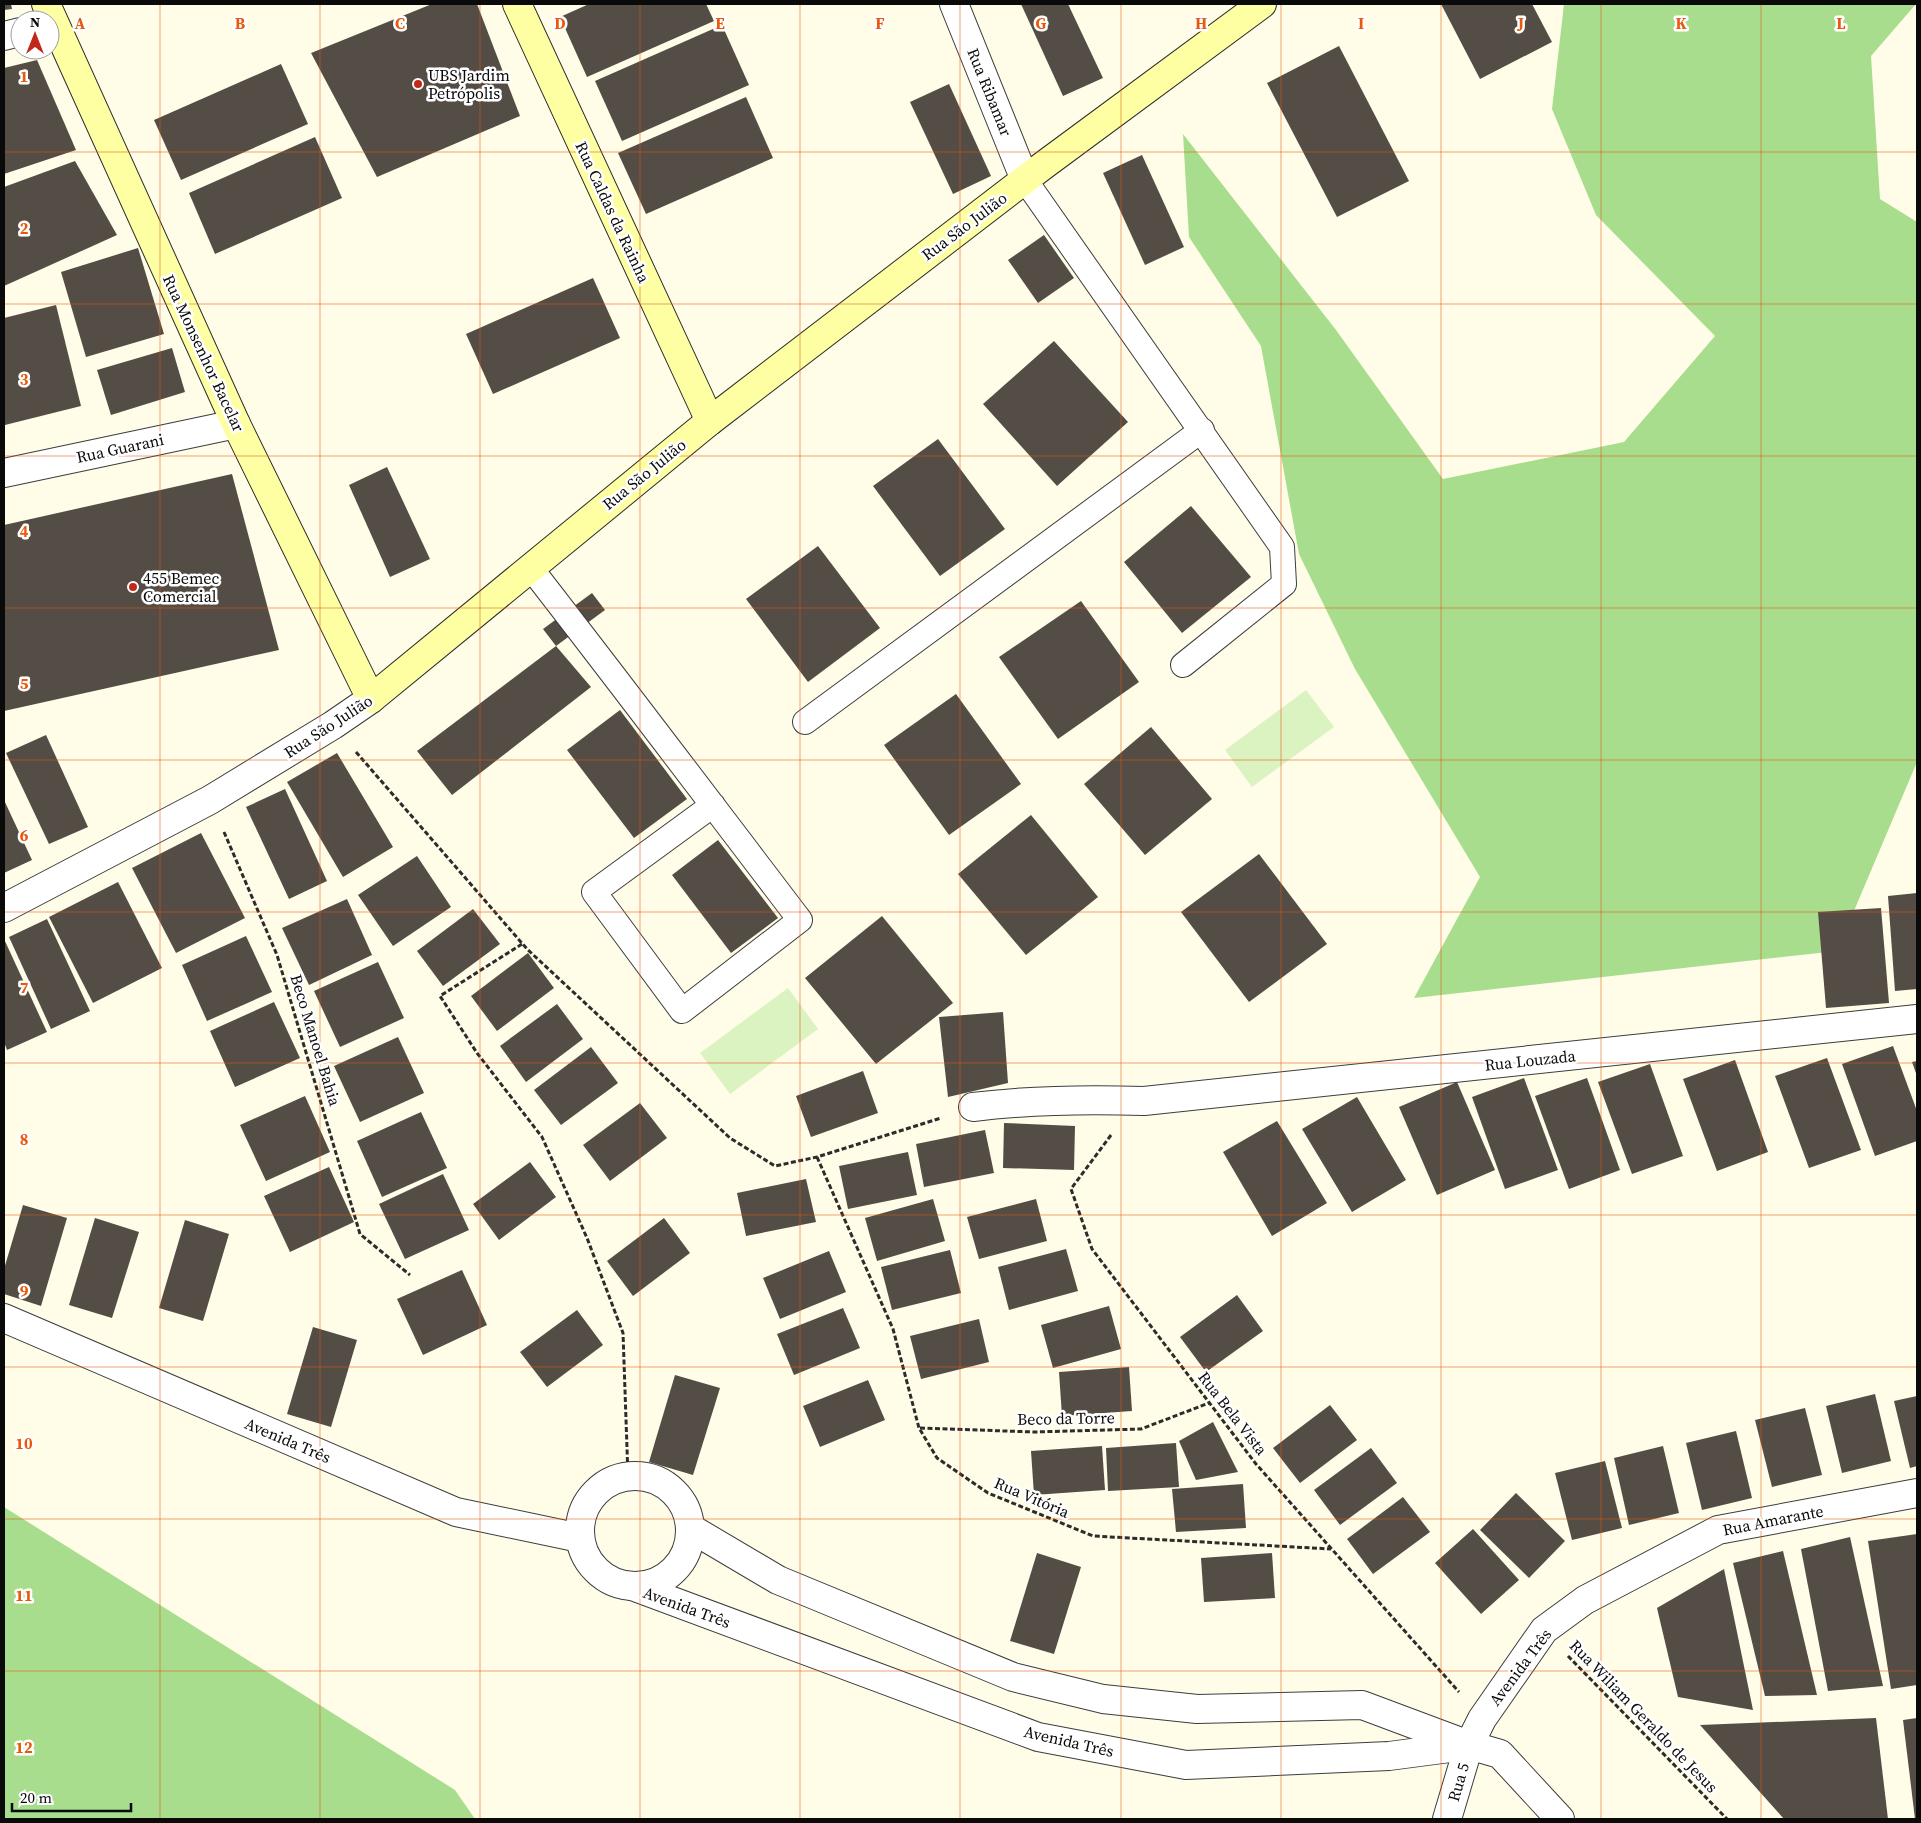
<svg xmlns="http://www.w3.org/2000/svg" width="1921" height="1823" font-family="'Source Serif 4',serif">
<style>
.forest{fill:#a7dd8d}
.pitch{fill:#dbf2c1}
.building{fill:#534d46}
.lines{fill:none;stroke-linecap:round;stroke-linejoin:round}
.lane-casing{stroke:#3d3d3d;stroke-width:26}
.street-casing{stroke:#3d3d3d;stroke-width:30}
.secondary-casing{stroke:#2c2c2c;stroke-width:30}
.path{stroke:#2c2c2c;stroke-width:3;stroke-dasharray:5 2.5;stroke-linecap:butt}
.lane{stroke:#fff;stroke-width:24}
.street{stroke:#fff;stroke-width:28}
.secondary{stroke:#fdffa2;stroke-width:28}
.grid{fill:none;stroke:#e8590c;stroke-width:1;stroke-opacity:0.55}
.poi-dot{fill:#c2281a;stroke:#fff;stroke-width:2}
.labels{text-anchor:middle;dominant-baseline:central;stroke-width:5;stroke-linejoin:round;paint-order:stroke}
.poi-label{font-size:16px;fill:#0a0a0a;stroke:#fff;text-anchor:start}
.street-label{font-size:16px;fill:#0a0a0a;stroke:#fff}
.grid-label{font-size:16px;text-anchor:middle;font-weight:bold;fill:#e8590c;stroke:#fff;stroke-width:5;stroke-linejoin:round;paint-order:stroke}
</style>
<rect width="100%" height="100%" fill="#fffde7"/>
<!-- forest -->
<g class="forest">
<polygon points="1564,4 1916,4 1871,56 1880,199 1917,222 1917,762 1837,951 1414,998 1480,877 1355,669 1299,554 1261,346 1189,237 1183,134 1336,330 1443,479 1624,442 1715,336 1596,215 1552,109"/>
<polygon points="4,1507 455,1790 475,1819 4,1819"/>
</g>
<!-- pitch -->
<g class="pitch">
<polygon points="1306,690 1334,727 1252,787 1225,750"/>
<polygon points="788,988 818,1029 730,1094 700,1053"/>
</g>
<!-- building -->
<g class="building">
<polygon points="4,4 11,4 12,9 4,10"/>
<polygon points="432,4 477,4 520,116 377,177 311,53"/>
<polygon points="589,4 706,4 714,21 587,77 560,17"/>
<polygon points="1021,4 1068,4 1103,78 1063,96"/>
<polygon points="1441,4 1532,4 1552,42 1480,79"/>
<polygon points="722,25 749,85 622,141 595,81"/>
<polygon points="1339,46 1409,181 1337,217 1267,83"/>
<polygon points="37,60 76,150 4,174 4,68"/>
<polygon points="281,64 308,124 181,180 154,120"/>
<polygon points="949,84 991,176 953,194 910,102"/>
<polygon points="746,97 773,158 646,214 618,153"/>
<polygon points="315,137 342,198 215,254 189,193"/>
<polygon points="1142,155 1184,247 1145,265 1103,173"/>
<polygon points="75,161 117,235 4,286 4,187"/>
<polygon points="1044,235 1074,278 1038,303 1008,260"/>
<polygon points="138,248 164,334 86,357 61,272"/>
<polygon points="593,278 620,338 493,394 466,334"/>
<polygon points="56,305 81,406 5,425 4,318"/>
<polygon points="1054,341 1128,422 1057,486 983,404"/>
<polygon points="172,348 185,392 111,415 97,370"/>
<polygon points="938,439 1005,529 940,576 873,486"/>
<polygon points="387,467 430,559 390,577 349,485"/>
<polygon points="232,474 279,650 4,711 4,525"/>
<polygon points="1191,506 1251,577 1182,633 1124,562"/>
<polygon points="818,546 880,628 808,682 746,599"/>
<polygon points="592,593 605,610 556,646 543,629"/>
<polygon points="1081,601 1139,682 1058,739 999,657"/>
<polygon points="556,646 591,687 452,795 417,751"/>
<polygon points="956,694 1021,784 949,835 884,745"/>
<polygon points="620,710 687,799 634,838 567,750"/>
<polygon points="1151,727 1212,799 1145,855 1084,784"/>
<polygon points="46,735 88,827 49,844 6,753"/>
<polygon points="337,753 393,847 343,877 287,782"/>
<polygon points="285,789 327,881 289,899 246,807"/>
<polygon points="4,800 32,860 4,873"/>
<polygon points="1031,815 1098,897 1026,955 958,874"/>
<polygon points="201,833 245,918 176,953 132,868"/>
<polygon points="718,840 778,918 731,953 672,875"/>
<polygon points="1259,854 1327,944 1249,1002 1181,912"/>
<polygon points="417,856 451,907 393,946 358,895"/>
<polygon points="118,882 162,968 93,1003 49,917"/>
<polygon points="1917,893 1917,989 1895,991 1888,896"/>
<polygon points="347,899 372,955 309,985 282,928"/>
<polygon points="1881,908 1889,1003 1826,1008 1818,912"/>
<polygon points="473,909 500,944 443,986 417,951"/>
<polygon points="882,916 953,1003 876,1064 805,978"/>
<polygon points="47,919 90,1011 51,1029 9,937"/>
<polygon points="246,936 272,992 207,1021 182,965"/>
<polygon points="4,939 47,1032 7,1050 4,1042"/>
<polygon points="528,953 554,988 497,1031 471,996"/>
<polygon points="378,962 404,1018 340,1047 314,991"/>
<polygon points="274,1002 300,1058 235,1087 210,1031"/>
<polygon points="557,1004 583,1039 526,1082 500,1046"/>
<polygon points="1003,1012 1008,1083 948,1097 939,1017"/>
<polygon points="398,1037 424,1093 360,1122 334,1066"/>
<polygon points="1893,1046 1917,1111 1917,1141 1875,1156 1842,1064"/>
<polygon points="591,1047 618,1083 561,1125 534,1090"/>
<polygon points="1827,1058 1861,1150 1809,1168 1775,1076"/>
<polygon points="1735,1060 1768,1152 1717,1171 1683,1079"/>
<polygon points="1917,1061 1917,1076 1912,1062"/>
<polygon points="1650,1064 1683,1156 1632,1174 1598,1082"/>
<polygon points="863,1071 878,1113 811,1137 796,1096"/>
<polygon points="1524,1078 1558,1170 1505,1189 1472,1097"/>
<polygon points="1587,1078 1620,1170 1569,1189 1535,1096"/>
<polygon points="1457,1082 1495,1170 1437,1195 1399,1107"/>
<polygon points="305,1096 330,1152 266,1181 240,1125"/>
<polygon points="1357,1097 1406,1180 1352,1212 1302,1129"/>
<polygon points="640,1103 667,1138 610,1181 583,1145"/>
<polygon points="421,1112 447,1168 382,1197 357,1141"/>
<polygon points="1277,1121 1327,1203 1272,1236 1223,1152"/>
<polygon points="1004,1123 1075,1126 1074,1170 1003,1168"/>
<polygon points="985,1130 994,1173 924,1187 916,1144"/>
<polygon points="908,1152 917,1195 848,1209 839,1166"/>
<polygon points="530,1162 556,1197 499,1240 473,1204"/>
<polygon points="329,1167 354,1222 290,1252 264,1196"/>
<polygon points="443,1174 469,1230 405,1259 379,1204"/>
<polygon points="806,1179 816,1222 746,1236 737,1193"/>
<polygon points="933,1199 945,1241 877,1261 865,1218"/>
<polygon points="1036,1199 1047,1241 979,1259 967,1217"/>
<polygon points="23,1205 67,1218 41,1306 4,1294 4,1269"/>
<polygon points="95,1218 139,1232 112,1318 69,1305"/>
<polygon points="664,1218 690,1253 633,1296 607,1261"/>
<polygon points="185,1220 229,1234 203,1321 159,1308"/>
<polygon points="1066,1249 1078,1291 1009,1310 998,1267"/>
<polygon points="950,1250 961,1293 892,1310 881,1267"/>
<polygon points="829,1251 846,1292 780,1319 763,1278"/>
<polygon points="462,1270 487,1325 423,1355 397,1299"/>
<polygon points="1237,1295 1263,1331 1206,1372 1180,1337"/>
<polygon points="1109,1306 1121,1349 1053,1368 1041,1325"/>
<polygon points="843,1308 860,1348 794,1375 777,1334"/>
<polygon points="577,1310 603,1345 547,1387 520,1352"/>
<polygon points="979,1319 989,1362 921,1379 910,1336"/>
<polygon points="313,1327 357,1340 331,1427 287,1414"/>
<polygon points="1129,1367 1132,1411 1062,1416 1059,1372"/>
<polygon points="675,1375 720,1388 693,1475 649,1462"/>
<polygon points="868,1380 885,1420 820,1447 803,1406"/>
<polygon points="1875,1394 1891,1461 1842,1473 1826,1406"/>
<polygon points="1917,1396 1917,1466 1910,1468 1894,1401"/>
<polygon points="1330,1405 1357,1440 1300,1483 1273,1448"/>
<polygon points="1805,1408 1822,1475 1772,1487 1755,1420"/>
<polygon points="1213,1422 1238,1472 1196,1480 1179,1441"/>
<polygon points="1736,1431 1752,1498 1702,1510 1686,1443"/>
<polygon points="1176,1443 1179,1487 1108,1491 1106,1448"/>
<polygon points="1102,1446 1105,1490 1034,1495 1031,1451"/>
<polygon points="1663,1446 1679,1513 1629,1525 1614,1458"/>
<polygon points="1371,1448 1397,1483 1340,1525 1314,1490"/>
<polygon points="1605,1461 1622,1528 1572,1540 1555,1473"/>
<polygon points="1243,1484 1246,1528 1176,1532 1172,1489"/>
<polygon points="1516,1493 1565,1541 1529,1578 1480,1530"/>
<polygon points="1403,1497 1430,1532 1373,1574 1347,1539"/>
<polygon points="1473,1529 1519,1580 1481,1614 1435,1563"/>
<polygon points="1917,1534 1917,1685 1891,1689 1868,1541"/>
<polygon points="1850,1537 1883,1686 1828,1691 1801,1549"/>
<polygon points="1783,1551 1817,1695 1765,1696 1733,1563"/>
<polygon points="1037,1553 1081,1567 1054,1654 1010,1641"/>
<polygon points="1272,1553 1275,1598 1204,1602 1201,1558"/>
<polygon points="1724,1569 1753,1710 1678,1697 1657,1608"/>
<polygon points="1876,1718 1888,1819 1784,1819 1700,1725"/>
<polygon points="1917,1718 1917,1819 1915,1819 1903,1720"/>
</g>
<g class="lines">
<defs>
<g id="lane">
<polyline points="1025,180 1282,547 1284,584 1183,665"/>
<path d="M530,567C621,684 710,802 800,920L682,1011L594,892L713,805"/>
<polyline points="805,722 1202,430"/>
</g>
<g id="street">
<polyline points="954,4 1025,180"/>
<polyline points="4,36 20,32"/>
<polyline points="4,473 236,424"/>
<polyline points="4,908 210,800 333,725 371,699"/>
<path d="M973,1107C1030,1100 1086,1099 1144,1101L1917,1019"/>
<polyline points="4,1318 456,1512 580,1538"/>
<circle cx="635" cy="1531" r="55"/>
<polyline points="690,1528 778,1580 1013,1677 1103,1699 1197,1709 1362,1705 1469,1745 1500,1754 1560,1819"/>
<polyline points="632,1586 1038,1737 1186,1765 1389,1756 1465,1746"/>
<polyline points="1447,1819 1469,1745 1482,1719 1544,1630 1585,1600 1718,1530 1917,1493"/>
</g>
<g id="secondary">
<polyline points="46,4 236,424 371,699 710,421 1044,165 1262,4"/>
<polyline points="517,4 710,421"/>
</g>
</defs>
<!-- lane casing -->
<use href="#lane" class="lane-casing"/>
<!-- street casing -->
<use href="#street" class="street-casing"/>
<!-- secondary casing -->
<use href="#secondary" class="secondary-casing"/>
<!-- path -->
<g class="path">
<polyline points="356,752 527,949 730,1138 775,1166 817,1157 941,1118"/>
<polyline points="224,832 277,955 360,1234 410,1275"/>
<polyline points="522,944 440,996 477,1053 542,1137 587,1238 623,1333 628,1477"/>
<polyline points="1111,1135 1071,1189 1092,1249 1256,1464 1459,1692"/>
<polyline points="817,1157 893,1329 919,1428 937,1458 988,1493 1093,1536 1331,1549"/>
<polyline points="920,1428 1034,1432 1141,1429 1209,1403"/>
<polyline points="1568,1656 1727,1819"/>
</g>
<!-- lane -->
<use href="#lane" class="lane"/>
<!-- street -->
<use href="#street" class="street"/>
<!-- secondary -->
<use href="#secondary" class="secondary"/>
</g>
<!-- grid -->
<path class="grid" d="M160,4V1819M320,4V1819M480,4V1819M640,4V1819M800,4V1819M960,4V1819M1121,4V1819M1281,4V1819M1441,4V1819M1601,4V1819M1761,4V1819M4,152H1917M4,304H1917M4,456H1917M4,608H1917M4,760H1917M4,912H1917M4,1063H1917M4,1215H1917M4,1367H1917M4,1519H1917M4,1671H1917"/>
<!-- markers -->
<g class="poi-dot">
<circle cx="418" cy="84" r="5"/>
<circle cx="133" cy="587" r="5"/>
</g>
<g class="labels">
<!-- poi labels -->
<g class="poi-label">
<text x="428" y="75">UBS Jardim<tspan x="428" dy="18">Petrópolis</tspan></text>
<text x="143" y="578">455 Bemec<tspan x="143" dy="18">Comercial</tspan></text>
</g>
<!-- street labels -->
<g class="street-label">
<text transform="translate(990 92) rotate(68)">Rua Ribamar</text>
<text transform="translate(613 212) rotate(65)">Rua Caldas da Rainha</text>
<text transform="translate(964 226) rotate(-37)">Rua São Julião</text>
<text transform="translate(204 353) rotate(65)">Rua Monsenhor Bacelar</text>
<text transform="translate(120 448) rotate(-12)">Rua Guarani</text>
<text transform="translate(644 474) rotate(-39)">Rua São Julião</text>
<text transform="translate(328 726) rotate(-33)">Rua São Julião</text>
<text transform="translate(316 1040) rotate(73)">Beco Manoel Bahia</text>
<text transform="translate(1530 1060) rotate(-6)">Rua Louzada</text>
<text transform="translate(1233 1413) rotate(52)">Rua Bela Vista</text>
<text transform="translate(1066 1418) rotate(-1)">Beco da Torre</text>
<text transform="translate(288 1440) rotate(23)">Avenida Três</text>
<text transform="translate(1032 1497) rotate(23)">Rua Vitória</text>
<text transform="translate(1773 1520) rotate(-11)">Rua Amarante</text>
<text transform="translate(687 1607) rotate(20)">Avenida Três</text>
<text transform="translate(1520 1667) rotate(-53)">Avenida Três</text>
<text transform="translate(1644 1716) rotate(46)">Rua Wiliam Geraldo de Jesus</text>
<text transform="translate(1069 1741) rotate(13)">Avenida Três</text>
<text transform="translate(1458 1782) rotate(-74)">Rua 5</text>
</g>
</g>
<g class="grid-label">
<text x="80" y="29">A</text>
<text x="240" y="29">B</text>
<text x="400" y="29">C</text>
<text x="560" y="29">D</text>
<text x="720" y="29">E</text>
<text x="880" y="29">F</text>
<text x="1041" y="29">G</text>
<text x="1201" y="29">H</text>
<text x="1361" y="29">I</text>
<text x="1521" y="29">J</text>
<text x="1681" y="29">K</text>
<text x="1841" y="29">L</text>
<text x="24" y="82">1</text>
<text x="24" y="234">2</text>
<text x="24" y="385">3</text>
<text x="24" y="537">4</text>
<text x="24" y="689">5</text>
<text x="24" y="841">6</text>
<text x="24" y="993">7</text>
<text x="24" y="1145">8</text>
<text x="24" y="1297">9</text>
<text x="24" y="1449">10</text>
<text x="24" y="1601">11</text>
<text x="24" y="1753">12</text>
</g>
<!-- border -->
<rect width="1921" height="1823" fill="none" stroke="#0a0a0a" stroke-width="10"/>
<!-- north arrow -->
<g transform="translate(35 35)"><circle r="24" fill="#ffffff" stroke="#9d9d9d"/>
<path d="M0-4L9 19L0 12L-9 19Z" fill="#c2281a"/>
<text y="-8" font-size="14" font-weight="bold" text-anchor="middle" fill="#0a0a0a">N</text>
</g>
<!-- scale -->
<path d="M12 1803v8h119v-8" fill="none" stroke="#0a0a0a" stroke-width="2.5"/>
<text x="20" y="1803" font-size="15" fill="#0a0a0a" stroke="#ffffff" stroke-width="4" paint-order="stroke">20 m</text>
</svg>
